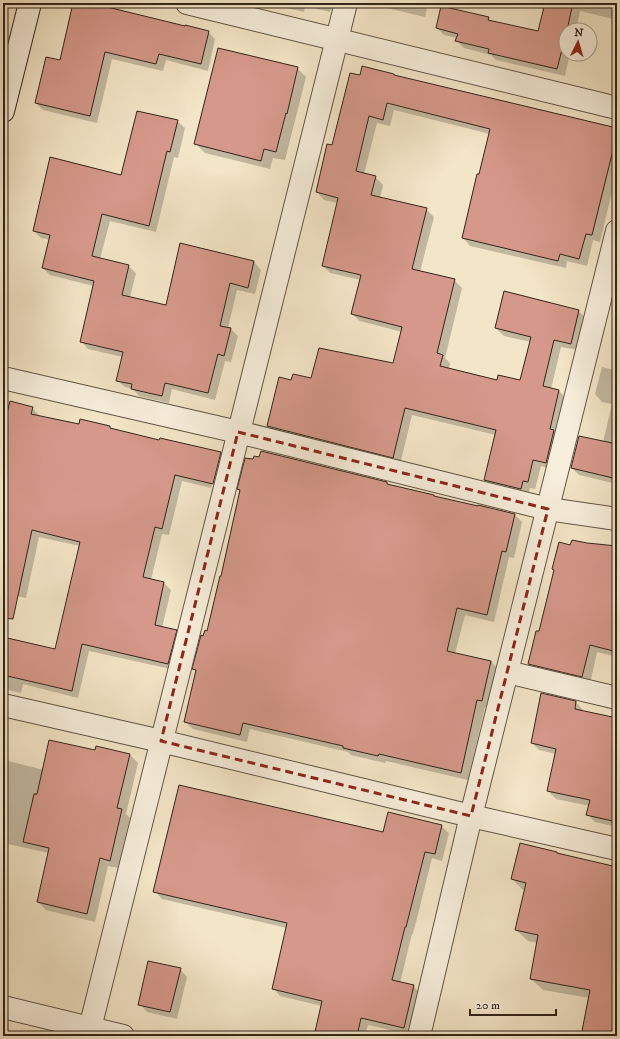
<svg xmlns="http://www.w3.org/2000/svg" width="620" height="1039" font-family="'IM FELL DW Pica',serif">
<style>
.shadow{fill:#0003}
.building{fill:#d5988a;stroke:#312519}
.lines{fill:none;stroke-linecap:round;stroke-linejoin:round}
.street-casing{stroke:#625544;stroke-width:24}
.secondary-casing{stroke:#312519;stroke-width:24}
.street{stroke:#f7eedb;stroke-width:22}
.secondary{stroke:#f7eedb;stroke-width:22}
.marked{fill:none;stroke:#8f2418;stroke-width:3;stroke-dasharray:8 5;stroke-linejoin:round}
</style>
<rect width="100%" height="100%" fill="#f3e5c7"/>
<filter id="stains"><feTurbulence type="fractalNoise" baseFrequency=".005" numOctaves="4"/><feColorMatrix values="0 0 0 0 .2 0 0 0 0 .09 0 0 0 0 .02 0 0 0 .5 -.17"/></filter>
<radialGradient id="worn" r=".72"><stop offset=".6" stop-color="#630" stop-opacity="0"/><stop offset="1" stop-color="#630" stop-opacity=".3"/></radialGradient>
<!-- shadow -->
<g class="shadow">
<polygon points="74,3 86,3 208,32 215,39 208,71 166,60 163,71 112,59 97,123 43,110 36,103 60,61"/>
<polygon points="267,3 332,3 330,12 305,6 304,12"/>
<polygon points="366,3 428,3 425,17"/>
<polygon points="546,3 617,3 617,20 580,11 576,30 566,30 566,54 570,54 565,76 496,60 491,55 464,48 457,41 457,38 444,35 437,28 488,18 492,22 539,32"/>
<polygon points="297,68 306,77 285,160 273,158 270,169 205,153 196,144"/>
<polygon points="361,76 396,77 617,129 617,180 615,179 600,242 593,240 587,266 567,261 566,268 470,246 463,238 490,134 394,110 390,126 377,123 364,174 375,177 383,185 380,198 426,209 434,217 420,272 454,280 462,288 445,358 450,363 449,369 497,382 521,382 531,342 504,336 496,328 578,311 586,318 578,350 561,347 551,389 559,391 566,398 554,470 541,466 535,489 530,488 528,496 493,488 485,480 496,435 412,415 400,465 275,434 268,426 292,381 312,379 394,364 402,332 360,321 352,314 361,280 330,273 323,266 338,203 324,200 317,192 333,146"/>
<polygon points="177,121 185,128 178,158 174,157 156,232 110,221 100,259 128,266 136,273 130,297 167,306 254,262 261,270 255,294 237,290 228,328 231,329 238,336 231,362 225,361 215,400 172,389 169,403 139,396 133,389 125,387 117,380 123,357 88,349 81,341 94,286 50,275 43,268 50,240 41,238 34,231 122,176"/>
<polygon points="602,367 617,371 617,484 579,475 572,468 603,442 612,404 602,402 595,394"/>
<polygon points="3,404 32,408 39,415 39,417 79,426 110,427 112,430 160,441 220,453 228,460 220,490 213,488 221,457 219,457 211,488 182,481 169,535 162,534 151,580 164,583 171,590 162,628 176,631 183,638 175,670 89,651 78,698 23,684 21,693 3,689 3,638 56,650 80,546 39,537 26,598 3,593"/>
<polygon points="387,483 390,486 515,515 522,522 514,558 509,557 494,622 465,615 455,654 491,661 498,669 489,708 485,707 468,780 386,761 385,763 351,755 348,752 250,729 247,742 193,729 185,722 197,672 194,669 204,637 208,632 222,577 241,491 239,489"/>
<polygon points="587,544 617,547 617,657 597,652 590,684 537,671 529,664 540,632 555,571 553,569 571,546"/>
<polygon points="542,694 576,702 583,710 583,712 617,719 617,827 595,822 588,815 590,806 556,799 548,791 556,754 539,750 532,743"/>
<polygon points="95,751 130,755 138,763 126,814 130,818 118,868 108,866 95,922 46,910 38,902 49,853 8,844 3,865 3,752 8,758 8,761 44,770"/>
<polygon points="441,826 449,833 442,861 432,858 413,934 412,934 400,983 413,986 421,994 411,1035 368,1025 365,1036 315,1036 322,1006 280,996 273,988 287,928 162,899 155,891 384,833"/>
<polygon points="558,855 617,868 617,1036 582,1036 590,998 543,990 531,979 538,943 528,941 516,930 526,891 523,890 512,879"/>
<polygon points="180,969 187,977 177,1019 147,1012 140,1004"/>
</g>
<!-- building -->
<g class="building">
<polygon points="73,3 91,3 185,26 185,25 209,31 201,64 159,54 156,64 105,52 90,116 35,103 46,57 60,60"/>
<polygon points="545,3 573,3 567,30 566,30 566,34 557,69 488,53 489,49 455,41 458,34 436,28 441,6 489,17 488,20 538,31"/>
<polygon points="218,48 298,67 287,114 286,113 276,152 264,149 261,161 194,144"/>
<polygon points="362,66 394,74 394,75 617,128 617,134 592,235 586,234 579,259 560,254 558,261 462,238 477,174 479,174 490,129 387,103 383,120 369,116 356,171 376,176 371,195 427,208 412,269 455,279 437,353 443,355 440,366 497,380 498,375 520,380 531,337 495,328 504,291 579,310 571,344 554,340 543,386 559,390 550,429 554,430 546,463 533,460 528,482 523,481 521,489 484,480 496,430 405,408 393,458 267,426 279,377 291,380 293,374 311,378 319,348 393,363 402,327 351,314 361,275 322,266 338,198 316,192 327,144 332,145 350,73 360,75"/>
<polygon points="137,111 178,120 170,152 167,151 149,226 102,214 92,256 129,265 122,295 166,305 180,243 254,261 248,288 230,283 220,326 231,328 224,356 218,354 208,393 165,383 162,396 131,389 132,384 116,381 123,352 80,342 94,281 42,268 50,235 33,231 50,157 121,175"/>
<polygon points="10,401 33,407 31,414 79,424 80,419 110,426 110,428 159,440 160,438 221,452 213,484 175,475 162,529 155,527 143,577 164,582 155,625 177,630 168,664 82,644 72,691 3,675 3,637 55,649 80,542 32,530 13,619 3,618 3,430"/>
<polygon points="579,436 617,444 617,460 613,478 571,468"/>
<polygon points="261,451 387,482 387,484 434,495 434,496 478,506 478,505 515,514 506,552 502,551 487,615 457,608 447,651 491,661 482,701 477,700 461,773 379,754 378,756 343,748 343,746 243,723 240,735 184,722 196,670 192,669 201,635 203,636 205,630 207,631 220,576 221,576 240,490 237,489 245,458 253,459 254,456 259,457"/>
<polygon points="572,540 587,543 617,546 617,652 590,645 582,677 528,664 536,631 539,631 554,570 552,569 559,542 570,545"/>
<polygon points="541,693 576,701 575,709 617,718 617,822 586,815 590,800 547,791 556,749 531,743"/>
<polygon points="49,740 95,750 96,746 130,754 117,808 122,809 110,861 100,858 87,914 37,902 49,848 23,842 34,794 37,794"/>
<polygon points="179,785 383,832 388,812 442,825 435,854 425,852 406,927 405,927 392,980 414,985 404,1028 361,1018 357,1036 314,1036 322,1001 272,989 287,923 153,892"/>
<polygon points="520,843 557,852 557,853 617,867 617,1028 604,1036 581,1036 590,990 530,979 538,935 515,930 526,883 511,879"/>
<polygon points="148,961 181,968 170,1012 138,1005"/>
</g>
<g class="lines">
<defs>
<g id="street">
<polyline points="187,3 617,108"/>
<polyline points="3,378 238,432 548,509 617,519"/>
<polyline points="507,672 617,698"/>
<polyline points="3,705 161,741 471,816 617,849"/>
<polyline points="3,1007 123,1036"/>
<polyline points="90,1028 346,3"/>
<polyline points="419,1036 471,816 617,231"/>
</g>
<polyline id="secondary" points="3,111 30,3"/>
</defs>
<!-- street casing -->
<use href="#street" class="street-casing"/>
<!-- secondary casing -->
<use href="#secondary" class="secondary-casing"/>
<!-- street -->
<use href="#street" class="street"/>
<!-- secondary -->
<use href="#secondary" class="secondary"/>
</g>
<!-- marked area -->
<path class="marked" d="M238,432L548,509L471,816L161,741Z"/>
<!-- margin -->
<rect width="620" height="1039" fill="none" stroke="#f3e5c7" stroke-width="16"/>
<rect x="4" y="4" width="612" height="1031" fill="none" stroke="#312519" stroke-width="2"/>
<rect x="8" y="8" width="604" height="1023" fill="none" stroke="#312519"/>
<!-- north arrow -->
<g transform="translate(578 42) rotate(5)"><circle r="19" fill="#f7eedb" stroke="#a89e8d"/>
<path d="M0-3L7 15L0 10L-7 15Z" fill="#8f2418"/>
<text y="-6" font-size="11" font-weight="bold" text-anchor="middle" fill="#312519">N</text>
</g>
<!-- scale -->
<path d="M470 1009v6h86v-6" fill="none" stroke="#312519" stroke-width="2"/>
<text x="476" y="1009" font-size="12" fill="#312519" stroke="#f7eedb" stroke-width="3" paint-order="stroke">20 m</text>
<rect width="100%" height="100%" filter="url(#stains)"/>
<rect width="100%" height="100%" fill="url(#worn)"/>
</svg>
